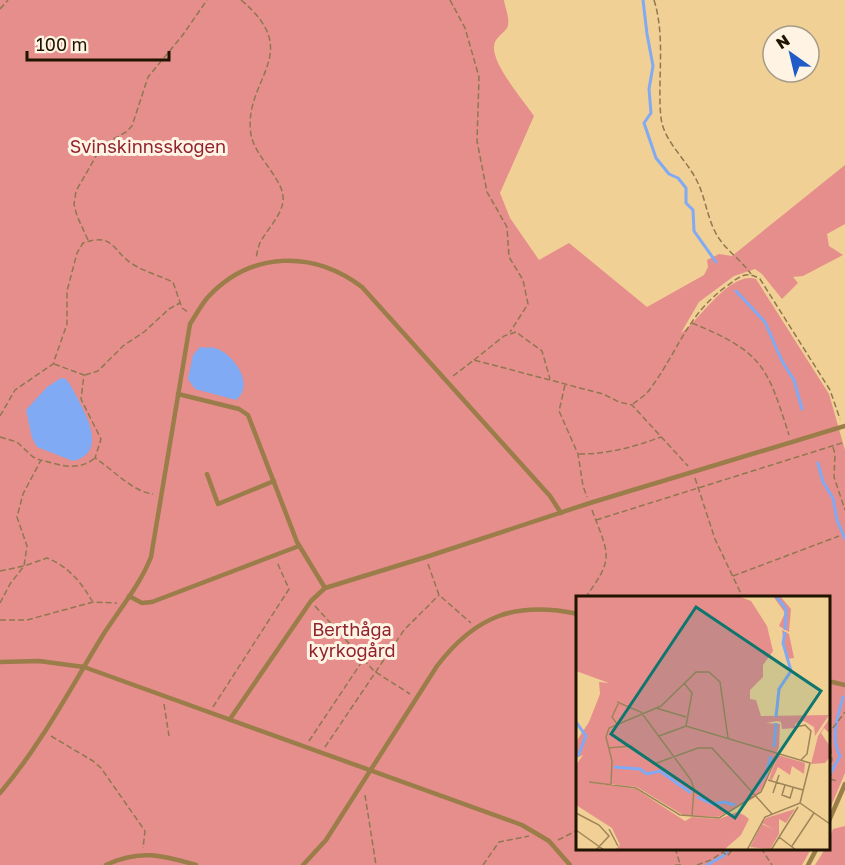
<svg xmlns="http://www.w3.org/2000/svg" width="845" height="865" font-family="'Golos Text',sans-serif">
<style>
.green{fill:#e58e8c}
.water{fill:#80aaf4}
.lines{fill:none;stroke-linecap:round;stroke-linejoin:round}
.stream{stroke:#80aaf4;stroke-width:3}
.path{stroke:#8f784f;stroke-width:1.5;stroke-dasharray:6 3;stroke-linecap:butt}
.lane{stroke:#9a7d48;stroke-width:4.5}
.labels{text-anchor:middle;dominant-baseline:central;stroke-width:6;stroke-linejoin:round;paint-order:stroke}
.park-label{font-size:18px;fill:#91212b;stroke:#fff4e3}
.inset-river{fill:none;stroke:#80aaf4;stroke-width:3}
.inset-road{fill:none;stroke:#9d8559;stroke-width:1.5}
.view{fill:#0f766e;fill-opacity:0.15;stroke:#0f766e;stroke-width:3}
.inset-edge{fill:none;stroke:#201400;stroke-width:3}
</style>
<rect width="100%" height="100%" fill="#f1d095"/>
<!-- green -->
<g class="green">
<path d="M0,0H504C505,8 511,20 507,28C503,34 494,38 494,47C493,65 523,100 534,116L500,193L510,218L539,260L569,243L647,307L704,275L708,267L707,260L719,254L732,256L845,165V224L827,234L829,246L843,255L803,276L793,277L798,283L782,299L762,274L755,269L734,276L699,302L681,333C699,321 730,270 756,279L829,394L845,450V773L829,811L828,598H578V848L811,849L802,865H0Z"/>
<polygon points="845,826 845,865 815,865 825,849 828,848 829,839 833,829"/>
</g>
<!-- water -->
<g class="water">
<path d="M200,347C205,348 211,347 215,348C233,353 256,385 236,400L195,389L188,379L193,355Z"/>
<path d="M61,378L66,379L71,386C81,406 112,452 73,461L37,447L32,438L26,410L47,387Z"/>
</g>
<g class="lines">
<!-- stream -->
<g class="stream">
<polyline points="643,0 647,34 653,66 649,89 651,113 644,123 656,158 669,174 678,178 686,188 686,203 693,210 694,231 716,262"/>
<polyline points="736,291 765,322 782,361 794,380 802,409"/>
<polyline points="818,463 823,482 833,498 837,520 845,539"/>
<path d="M828,778L840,756C830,739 838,715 843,697"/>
<polyline points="707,865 723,856 730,848"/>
</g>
<!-- path -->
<g class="path">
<path d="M241,0C306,54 242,79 251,135C255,156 281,177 283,196C285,212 268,228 261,241C258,246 257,253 256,259"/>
<polyline points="450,0 465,28 479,77 477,141 487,192 507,227 509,257 523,280 528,304 510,332"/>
<path d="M654,0C666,38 657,80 661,118C664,142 687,160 697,181C706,199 707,219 718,237C727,251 741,260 751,274"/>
<polyline points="0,9 8,0"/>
<polyline points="88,240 77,216 74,204 76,191 99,151 108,142 126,132 132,126 148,77 182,36 207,0"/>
<path d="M692,323C762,352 767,365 789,435"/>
<polyline points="474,360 504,336 516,332 542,351 550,379"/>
<path d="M54,364L84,375L81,399L101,439L95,458C114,470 131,491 153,494"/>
<polyline points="85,375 98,371 123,346 144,332 169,309 180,303"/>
<polyline points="453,376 474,360 603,394 619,402 632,405 688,466"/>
<polyline points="565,385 559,411 578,454 583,486 587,497"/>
<path d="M633,404C639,399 646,395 650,389C678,352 687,314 727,286C739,277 746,270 760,279L830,390L840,419"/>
<path d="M0,416L15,390L53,364L67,324V291L77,253L83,243C115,232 112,252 134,265C146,272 160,276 173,282L182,308L188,312"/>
<polyline points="0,437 17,442 33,457 40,460"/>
<polyline points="833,447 835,454 834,477 845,510"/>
<path d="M579,454C609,454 634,447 661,437"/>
<polyline points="695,478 715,539 743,598"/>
<polyline points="596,520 845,442"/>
<polyline points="428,564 439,595 471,623"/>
<path d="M0,571L24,566L47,558C69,567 81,582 92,601"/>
<polyline points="733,576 839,536"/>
<path d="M585,598C615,557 609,556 592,510"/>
<path d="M0,603L10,584L24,566L27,546L17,517L23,494L41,460C60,465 78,472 95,458"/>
<polyline points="315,606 374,671 410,694"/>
<polyline points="0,620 27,620 93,602 117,603"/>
<polyline points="164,704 169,736"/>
<polyline points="213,707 289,589 277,562"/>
<polyline points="51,736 93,761 101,768 145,831 143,848"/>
<polyline points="309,741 363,660"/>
<polyline points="325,747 404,630 439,595"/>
<polyline points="828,771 832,760 829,733 845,712"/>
<polyline points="828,772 831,775 828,781"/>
<polyline points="830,779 837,781"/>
<polyline points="365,795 376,865"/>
<polyline points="558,840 578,830"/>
<polyline points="675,848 680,864"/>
<polyline points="761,848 772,865"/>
<polyline points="483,865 499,842 529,836"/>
<polyline points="675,865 684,865"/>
<polyline points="697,865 711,860 723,852 727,856 734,848"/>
</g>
<!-- lane -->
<g class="lane">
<polyline points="178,394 239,409 248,415 297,542 325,588"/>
<polyline points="207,474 218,504 274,481"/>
<polyline points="129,596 142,603 152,602 299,546"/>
<polyline points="0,662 39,661 84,667 522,825 549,841 570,865"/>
<polyline points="828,681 845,685"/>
<polyline points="230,719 311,601 325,588 426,557 590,503 845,426"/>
<path d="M0,793C41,745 70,689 103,635C119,610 140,585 151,557L190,324C196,315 201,305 208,297C251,251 313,250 362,287L550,496L561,513"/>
<polyline points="828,823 845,784"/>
<path d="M106,865C139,849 162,855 196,865"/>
<path d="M303,865L326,840L437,666C476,615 516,601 578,614"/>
<polyline points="808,865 817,848"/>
</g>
</g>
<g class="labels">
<!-- park labels -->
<g class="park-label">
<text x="148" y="146">Svinskinnsskogen</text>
<text x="352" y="629">Berthåga<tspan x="352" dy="21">kyrkogård</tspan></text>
</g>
</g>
<!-- overview -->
<g transform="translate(576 596)">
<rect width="254" height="254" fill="#f1d095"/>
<path d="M0,0H162L175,5L191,30L197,55L187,69V81L174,94V103L180,104L185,120L253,119L239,140L238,131L228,125L219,128V132L206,133L205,126L201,125L190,127L204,128L203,151L188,191L178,202L142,221L107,219L61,191L10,186L60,193L109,225L116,221L143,223L161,216L168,219L173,223L165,239L149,253H40L44,249L36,232L0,209V169L7,159L0,162V146L13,126L24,98L23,86L33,87L0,75ZM197,0H204L215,13L213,36L203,30L209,17ZM206,34L213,38L218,62L210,63ZM253,123V137L248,132L245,137L253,149V162L249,167L235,168L242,140ZM202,159L229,167L228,178L216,170L214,179L202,171L196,184L193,183ZM219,213L210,227L203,223V238L194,253L174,251L186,228L199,234L186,227L190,222Z" fill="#e58e8c"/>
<path class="inset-river" d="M200,0L210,13L209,34M200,121L203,93L215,75L207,47L209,36M0,126L10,140L2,160M198,151L200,127M38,171L64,173L71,178L84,175L115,197M178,194L190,178L195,160M121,201L137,208L148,206L159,209"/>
<path class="inset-road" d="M108,87L116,97L110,130M41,106L65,116L115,184L118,193L116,220M80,112L110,121M41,128L36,121L43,106M220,131L229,129L235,135L231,158L225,164M83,140L110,130L234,167L224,207M32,152L55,150L78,168L122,152H136L196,218M192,184L227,194M13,186L60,192L104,219L143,222L185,196L202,158M35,189L36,165L30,141L33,132L85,110L120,76H133L144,86L152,142M209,189L206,199L214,202L217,192M197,197L203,179M0,217L23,229L33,240L20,254M33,233L42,250M0,234L28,254M203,241L220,254M216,250L238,217M171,254L189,221L224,207L254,228M195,254L222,211"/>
<path class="view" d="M120,11L245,95L159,222L35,138Z"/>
<rect width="254" height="254" class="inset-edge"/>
</g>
<!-- north arrow -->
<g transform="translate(791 54) rotate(326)"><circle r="28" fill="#fff4e3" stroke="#a69a88" stroke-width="1.5"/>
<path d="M0-4.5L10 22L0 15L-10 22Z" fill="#205bc8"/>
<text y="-9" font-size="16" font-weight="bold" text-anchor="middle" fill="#201400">N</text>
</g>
<!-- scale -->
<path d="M27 51v9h142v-9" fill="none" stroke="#201400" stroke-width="3"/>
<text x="36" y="51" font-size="18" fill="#201400" stroke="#fff4e3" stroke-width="4.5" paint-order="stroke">100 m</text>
</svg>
